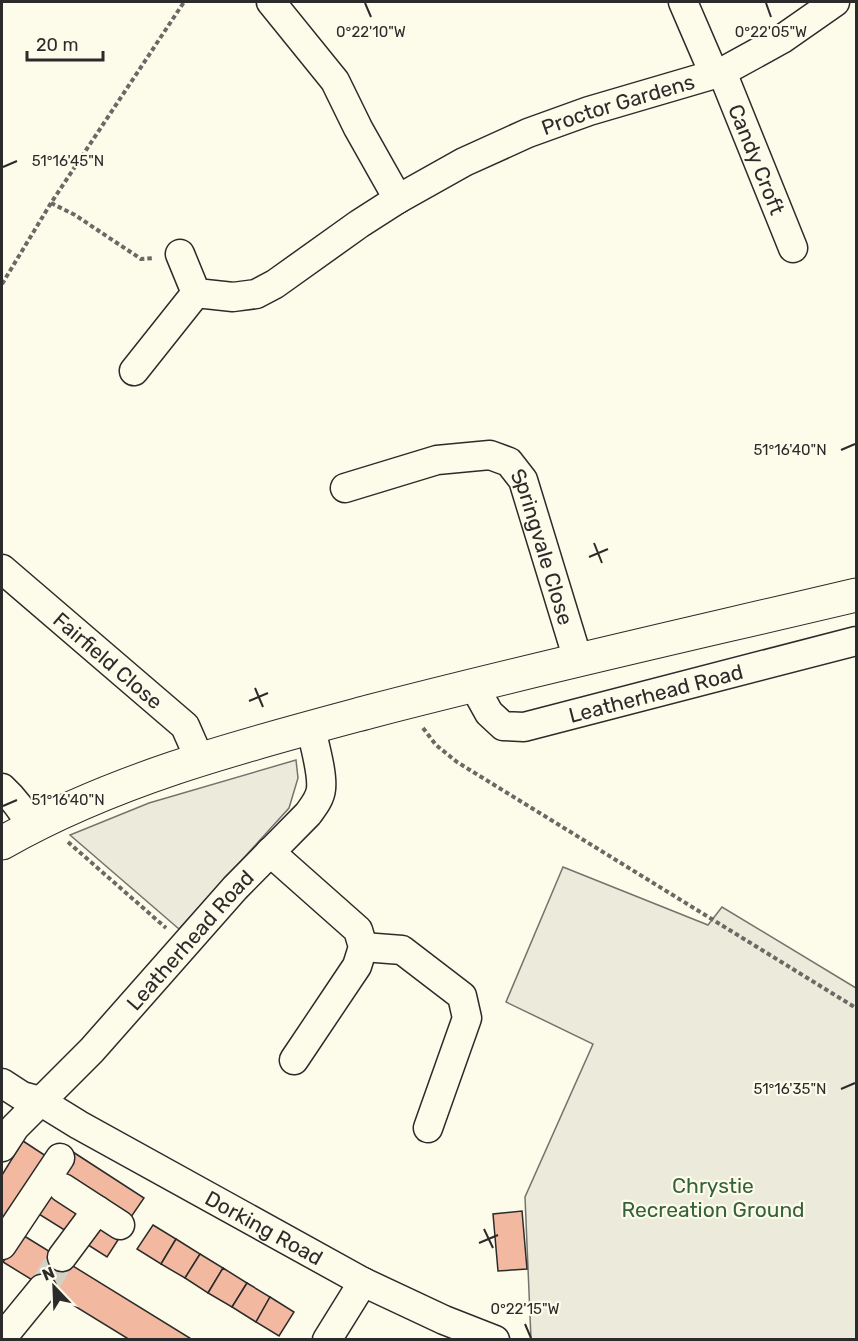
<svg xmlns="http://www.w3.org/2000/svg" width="858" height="1341" font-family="Rubik,sans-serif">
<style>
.green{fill:#ecebdb;stroke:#74746e;stroke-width:1.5}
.building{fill:#f2b8a0;stroke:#2b2b2b;stroke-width:1.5}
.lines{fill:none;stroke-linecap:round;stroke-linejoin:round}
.minor-tunnel{stroke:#d3d1c4;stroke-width:28;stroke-dasharray:28 14;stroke-linecap:butt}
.minor-casing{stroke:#2b2b2b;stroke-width:31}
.major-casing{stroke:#2b2b2b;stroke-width:35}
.path{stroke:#6a6964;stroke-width:4;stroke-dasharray:4.5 3;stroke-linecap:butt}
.minor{stroke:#fdfbea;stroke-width:28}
.major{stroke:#fdfbea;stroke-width:33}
.ticks{fill:none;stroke:#2b2b2b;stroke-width:2}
.labels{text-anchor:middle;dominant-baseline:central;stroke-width:4.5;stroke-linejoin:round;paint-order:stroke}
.street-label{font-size:21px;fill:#2b2b2b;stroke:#fdfbea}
.park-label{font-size:21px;fill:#34623c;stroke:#fdfbea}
.ticks-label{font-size:15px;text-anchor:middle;fill:#2b2b2b;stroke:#fdfbea;stroke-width:4.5;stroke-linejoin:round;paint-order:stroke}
</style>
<rect width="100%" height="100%" fill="#fdfbea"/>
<!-- green -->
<g class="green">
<polygon points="296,760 298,778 289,808 179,929 70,835 149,803"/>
<polygon points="563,867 708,925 722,907 856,988 856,1339 531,1339 525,1197 593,1044 506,1002"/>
</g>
<!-- building -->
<g class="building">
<polygon points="23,1141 49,1158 2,1231 2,1175"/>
<polygon points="73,1152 144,1198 131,1217 61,1171"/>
<polygon points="47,1191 79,1212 66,1231 34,1211"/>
<polygon points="522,1211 527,1269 498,1271 493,1214"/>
<polygon points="153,1225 176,1239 161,1264 137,1249"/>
<polygon points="96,1226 118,1240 107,1257 85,1243"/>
<polygon points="21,1234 193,1340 130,1340 3,1262"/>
<polygon points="176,1239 200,1254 185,1278 161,1264"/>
<polygon points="200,1254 223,1268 208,1293 185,1278"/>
<polygon points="223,1268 247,1283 232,1307 208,1293"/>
<polygon points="247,1283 270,1297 256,1322 232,1307"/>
<polygon points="270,1297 294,1312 279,1336 256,1322"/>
</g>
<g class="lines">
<!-- minor-tunnel -->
<polyline class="minor-tunnel" points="42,1289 62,1257"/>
<defs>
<g id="minor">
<polyline points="271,2 335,81 358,128 398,199"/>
<polyline points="683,2 714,74"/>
<path id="s1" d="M722,72L793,248"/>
<path id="s2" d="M180,254L196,293L233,297L256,294L275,284L359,224L398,199L464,162L528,133L589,111L722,72L782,39L835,2"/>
<polyline points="134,371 196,293"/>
<path id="s3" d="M345,488L437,460L490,455L509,462L523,480L578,660"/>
<path id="s4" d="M2,569L185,726L200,760"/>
<path id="s5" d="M474,686L489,713L503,726L524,727L856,641"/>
<path d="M2,788C14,799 23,811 31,826"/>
<polyline points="270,852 358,930 363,947 357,966 294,1060"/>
<polyline points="363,947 402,950 462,996 467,1018 428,1128"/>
<path id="s6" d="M2,1083L22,1096L40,1101L79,1125L363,1282L444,1320L495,1340"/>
<path id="s7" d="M2,1147L15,1127L92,1050L235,888L308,814C313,807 320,799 321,789C323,773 314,744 311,728"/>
<polyline points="63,1188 120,1225"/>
<polyline points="2,1245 60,1158"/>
<polyline points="62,1257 97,1210"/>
<polyline points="2,1338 42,1289"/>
<polyline points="327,1340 363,1282"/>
</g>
<path id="major" d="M2,843C116,778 245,745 372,711C533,669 695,633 856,595"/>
</defs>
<!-- minor casing -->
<use href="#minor" class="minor-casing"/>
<!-- major casing -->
<use href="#major" class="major-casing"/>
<!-- path -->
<g class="path">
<polyline points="51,203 75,215 141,259 154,258"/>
<polyline points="2,284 51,203 184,2"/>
<polyline points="423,728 436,745 457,762 856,1008"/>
<polyline points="68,842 166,928"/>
</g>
<!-- minor -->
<use href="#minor" class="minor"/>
<!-- major -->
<use href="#major" class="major"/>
</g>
<!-- ticks -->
<path class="ticks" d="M365,3L371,17M766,3L771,17M3,167L17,161M841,450L855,444M594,543L602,563M589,557L608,549M255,688L263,707M249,701L268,693M3,806L17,800M841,1089L855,1083M484,1229L493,1248M479,1243L498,1235M525,1324L531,1338"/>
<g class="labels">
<!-- street labels -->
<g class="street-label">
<text stroke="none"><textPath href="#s2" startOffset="514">Proctor Gardens</textPath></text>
<text stroke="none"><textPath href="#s1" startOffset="94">Candy Croft</textPath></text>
<text stroke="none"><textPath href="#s3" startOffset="262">Springvale Close</textPath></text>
<text stroke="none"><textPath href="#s4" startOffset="140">Fairfield Close</textPath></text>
<text stroke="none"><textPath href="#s5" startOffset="207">Leatherhead Road</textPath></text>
<text stroke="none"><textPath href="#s7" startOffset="280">Leatherhead Road</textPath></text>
<text stroke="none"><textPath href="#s6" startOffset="300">Dorking Road</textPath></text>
</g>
<!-- park labels -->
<g class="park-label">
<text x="713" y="1185">Chrystie<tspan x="713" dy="24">Recreation Ground</tspan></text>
</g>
</g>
<g class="ticks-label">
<text x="371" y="37">0°22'10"W</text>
<text x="771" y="37">0°22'05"W</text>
<text x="68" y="166">51°16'45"N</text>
<text x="790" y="455">51°16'40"N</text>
<text x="68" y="805">51°16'40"N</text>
<text x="790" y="1094">51°16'35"N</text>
<text x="525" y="1314">0°22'15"W</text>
</g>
<!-- border -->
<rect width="858" height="1341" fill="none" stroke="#2b2b2b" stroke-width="6"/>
<!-- north arrow -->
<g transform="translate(54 1287) rotate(337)" stroke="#fdfbea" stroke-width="4.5" paint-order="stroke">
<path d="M0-4.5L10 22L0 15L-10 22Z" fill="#2b2b2b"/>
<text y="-9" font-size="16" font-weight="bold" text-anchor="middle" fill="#2b2b2b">N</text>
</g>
<!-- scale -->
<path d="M27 51v9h76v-9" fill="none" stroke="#2b2b2b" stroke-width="3"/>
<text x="36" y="51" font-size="18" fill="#2b2b2b" stroke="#fdfbea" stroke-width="4.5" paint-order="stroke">20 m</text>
</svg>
